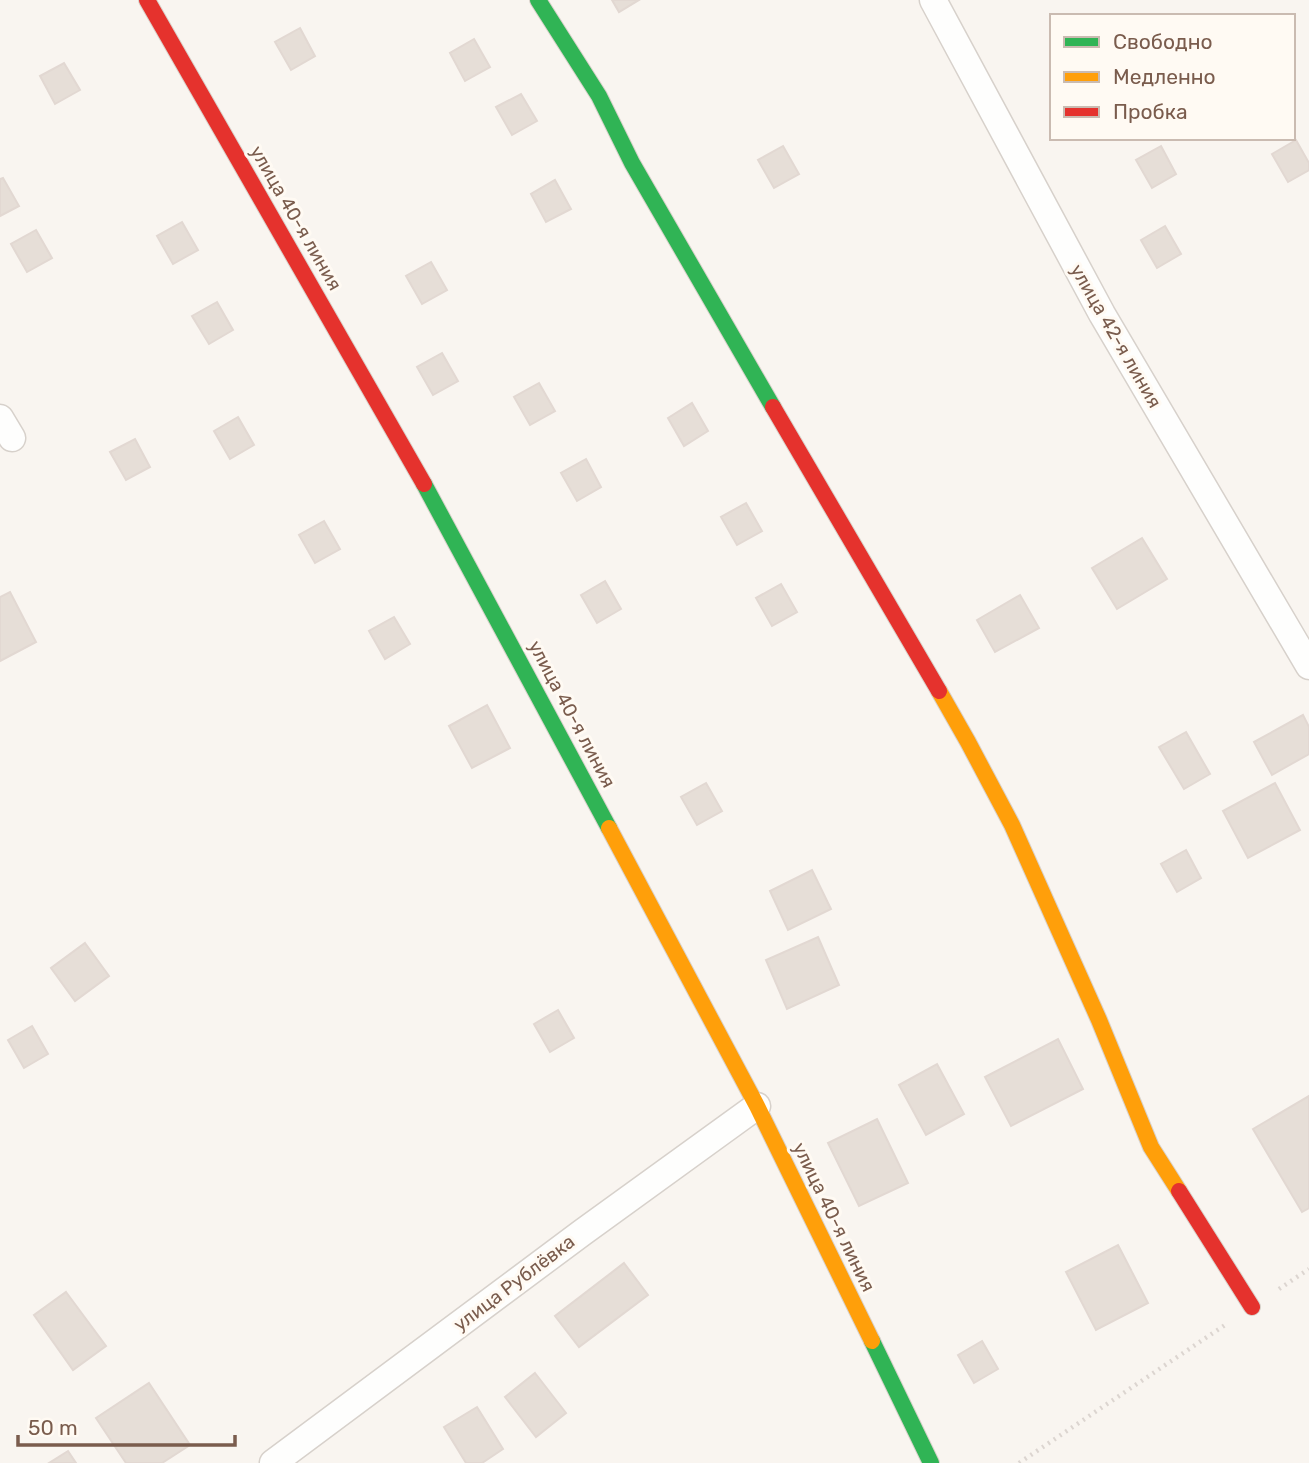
<svg xmlns="http://www.w3.org/2000/svg" width="1309" height="1463" font-family="Rubik,sans-serif">
<style>
.building{fill:#e6ded7;stroke:#e2d8d2;stroke-width:2}
.lines{fill:none;stroke-linecap:round;stroke-linejoin:round}
.street-casing{stroke:#d7d1cb;stroke-width:29}
.fast-casing{stroke:#d9d2cb;stroke-width:18}
.slow-casing{stroke:#d9d2cb;stroke-width:18}
.jam-casing{stroke:#d9d2cb;stroke-width:18}
.path{stroke:#dcd5d0;stroke-width:4.5;stroke-dasharray:2 5;stroke-linecap:butt}
.street{stroke:#fefefd;stroke-width:26}
.fast{stroke:#30b455;stroke-width:16}
.slow{stroke:#ff9f0a;stroke-width:16}
.jam{stroke:#e5322d;stroke-width:16}
.labels{text-anchor:middle;dominant-baseline:central;stroke-width:6;stroke-linejoin:round;paint-order:stroke}
.street-label{font-size:19px;fill:#7a5c4d;stroke:#fffaf3}
</style>
<rect width="100%" height="100%" fill="#f9f5f0"/>
<!-- building -->
<g class="building">
<polygon points="612,0 639,0 619,12"/>
<polygon points="300,28 315,56 291,70 275,42"/>
<polygon points="474,39 490,67 465,81 450,53"/>
<polygon points="64,63 80,90 55,104 40,76"/>
<polygon points="521,94 537,121 512,135 496,107"/>
<polygon points="1296,140 1309,163 1309,170 1288,182 1272,154"/>
<polygon points="783,146 799,174 774,188 758,160"/>
<polygon points="1161,146 1176,174 1152,188 1136,160"/>
<polygon points="3,178 19,206 0,216 0,179"/>
<polygon points="555,180 571,209 546,222 531,194"/>
<polygon points="182,222 198,250 173,264 157,236"/>
<polygon points="1165,226 1181,254 1157,268 1141,240"/>
<polygon points="36,230 52,258 27,272 11,244"/>
<polygon points="431,262 447,290 422,304 406,276"/>
<polygon points="217,302 233,330 209,344 192,316"/>
<polygon points="442,353 458,381 433,395 417,367"/>
<polygon points="539,383 555,411 530,425 514,397"/>
<polygon points="692,403 708,431 684,446 668,418"/>
<polygon points="238,417 254,445 230,459 214,431"/>
<polygon points="135,439 150,467 126,480 110,452"/>
<polygon points="586,459 601,487 577,501 561,473"/>
<polygon points="746,503 762,531 737,545 721,517"/>
<polygon points="324,521 340,549 315,563 299,535"/>
<polygon points="1142,538 1167,579 1117,609 1092,568"/>
<polygon points="605,581 621,609 597,623 581,595"/>
<polygon points="781,584 797,612 772,626 756,598"/>
<polygon points="10,592 36,642 0,661 0,597"/>
<polygon points="1020,595 1039,628 995,652 977,620"/>
<polygon points="394,617 410,644 385,659 369,631"/>
<polygon points="487,705 510,748 472,768 449,726"/>
<polygon points="1303,715 1309,727 1309,754 1272,775 1254,742"/>
<polygon points="1186,732 1210,774 1184,789 1159,747"/>
<polygon points="706,783 722,811 697,825 681,797"/>
<polygon points="1275,783 1300,830 1248,858 1223,811"/>
<polygon points="1186,850 1201,878 1177,892 1161,864"/>
<polygon points="812,870 831,909 788,930 770,891"/>
<polygon points="818,937 839,985 787,1009 766,960"/>
<polygon points="85,943 109,976 75,1001 51,968"/>
<polygon points="558,1010 574,1038 550,1052 534,1024"/>
<polygon points="32,1026 48,1054 24,1068 8,1040"/>
<polygon points="1058,1039 1083,1089 1011,1126 985,1077"/>
<polygon points="937,1064 964,1114 926,1135 899,1085"/>
<polygon points="1309,1096 1309,1208 1302,1212 1253,1129"/>
<polygon points="877,1119 908,1183 859,1206 828,1143"/>
<polygon points="1118,1245 1148,1303 1096,1330 1066,1272"/>
<polygon points="624,1263 648,1295 579,1347 555,1316"/>
<polygon points="66,1292 106,1346 73,1370 34,1315"/>
<polygon points="982,1341 998,1369 974,1383 958,1355"/>
<polygon points="535,1373 566,1413 536,1437 505,1397"/>
<polygon points="149,1383 190,1445 162,1463 126,1463 96,1418"/>
<polygon points="477,1407 503,1449 482,1463 466,1463 444,1427"/>
<polygon points="68,1451 76,1463 49,1463"/>
</g>
<g class="lines">
<defs>
<g id="street">
<polyline points="933,0 1102,314 1309,666"/>
<polyline points="0,418 12,438"/>
<polyline points="273,1463 583,1232 757,1106"/>
</g>
<g id="fast">
<polyline points="538,0 599,96 632,163 773,407"/>
<polyline points="424,484 609,828"/>
<polyline points="872,1341 931,1463"/>
</g>
<g id="slow">
<polyline points="939,691 968,742 1012,825 1099,1020 1151,1147 1179,1191"/>
<polyline points="609,828 757,1106 872,1341"/>
</g>
<g id="jam">
<polyline points="147,0 424,484"/>
<polyline points="773,407 939,691"/>
<polyline points="1179,1191 1252,1307"/>
</g>
</defs>
<!-- street casing -->
<use href="#street" class="street-casing"/>
<!-- fast casing -->
<use href="#fast" class="fast-casing"/>
<!-- slow casing -->
<use href="#slow" class="slow-casing"/>
<!-- jam casing -->
<use href="#jam" class="jam-casing"/>
<!-- path -->
<g class="path">
<polyline points="1279,1289 1309,1269"/>
<polyline points="1019,1463 1225,1325"/>
</g>
<!-- street -->
<use href="#street" class="street"/>
<!-- fast -->
<use href="#fast" class="fast"/>
<!-- slow -->
<use href="#slow" class="slow"/>
<!-- jam -->
<use href="#jam" class="jam"/>
</g>
<g class="labels">
<!-- street labels -->
<g class="street-label">
<text transform="translate(296 218) rotate(60)">улица 40-я линия</text>
<text transform="translate(1116 336) rotate(60)">улица 42-я линия</text>
<text transform="translate(572 714) rotate(62)">улица 40-я линия</text>
<text transform="translate(834 1217) rotate(64)">улица 40-я линия</text>
<text transform="translate(514 1283) rotate(-37)">улица Рублёвка</text>
</g>
</g>
<!-- legend -->
<rect x="1050" y="14" width="245" height="126" fill="#fffaf3" stroke="#cabbb1" stroke-width="2"/>
<rect x="1064" y="37" width="35" height="10" fill="#30b455" stroke="#cabbb1" stroke-width="2"/>
<text x="1113" y="49" font-size="21" fill="#7a5c4d">Свободно</text>
<rect x="1064" y="72" width="35" height="10" fill="#ff9f0a" stroke="#cabbb1" stroke-width="2"/>
<text x="1113" y="84" font-size="21" fill="#7a5c4d">Медленно</text>
<rect x="1064" y="107" width="35" height="10" fill="#e5322d" stroke="#cabbb1" stroke-width="2"/>
<text x="1113" y="119" font-size="21" fill="#7a5c4d">Пробка</text>
<!-- scale -->
<path d="M18 1435v10h217v-10" fill="none" stroke="#7a5c4d" stroke-width="3.5"/>
<text x="28" y="1435" font-size="21" fill="#7a5c4d" stroke="#fffaf3" stroke-width="5" paint-order="stroke">50 m</text>
</svg>
